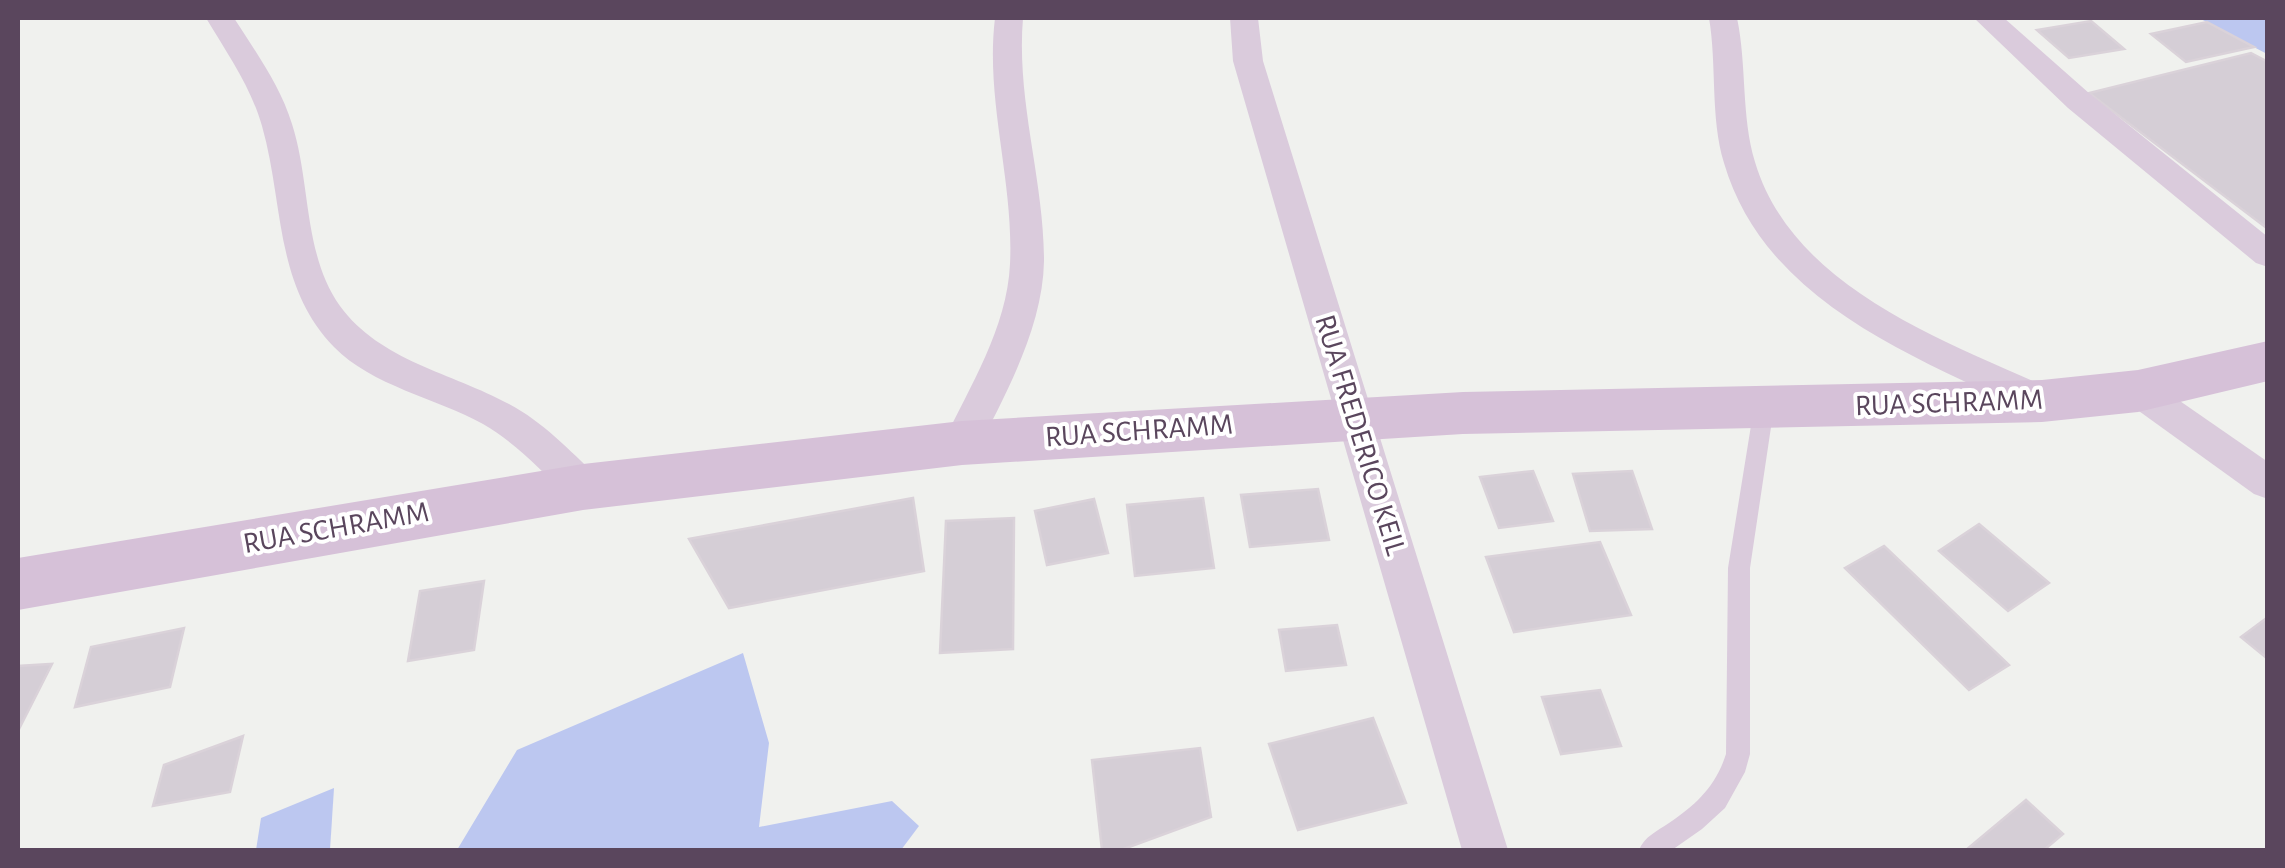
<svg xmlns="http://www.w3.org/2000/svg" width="2285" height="868" font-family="'Alegreya Sans',sans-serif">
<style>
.green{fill:#bcc7f0}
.building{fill:#d5ced6;stroke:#dad2d9;stroke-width:2.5}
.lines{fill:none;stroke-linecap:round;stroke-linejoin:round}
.lane{fill:#dacbdc;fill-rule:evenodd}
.street{fill:#dacbdc;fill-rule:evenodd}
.secondary{fill:#d6c1d8;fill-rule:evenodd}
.labels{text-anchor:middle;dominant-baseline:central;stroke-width:8;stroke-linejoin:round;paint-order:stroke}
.street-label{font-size:30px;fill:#5a465d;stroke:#fff}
</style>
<rect width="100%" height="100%" fill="#f0f1ee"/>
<!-- green -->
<g class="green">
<polygon points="2199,18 2267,18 2267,54"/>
<polygon points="743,653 769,743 759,827 892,801 919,826 901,850 457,850 517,750"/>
<polygon points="334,788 330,850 256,850 261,818"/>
</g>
<!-- building -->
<g class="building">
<polygon points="2091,21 2124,49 2069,58 2037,30"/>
<polygon points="2207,22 2254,47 2186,62 2151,34"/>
<polygon points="2251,53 2268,62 2268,229 2089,93"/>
<polygon points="1533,471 1553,521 1499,528 1480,477"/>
<polygon points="1632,471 1652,529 1590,531 1573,474"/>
<polygon points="1318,489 1329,540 1250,547 1241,495"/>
<polygon points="913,498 924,571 729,608 689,539"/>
<polygon points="1203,498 1214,568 1135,576 1127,505"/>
<polygon points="1094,499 1108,553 1047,565 1035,511"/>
<polygon points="1014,518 1013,649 940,653 946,521"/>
<polygon points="1979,524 2049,583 2008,611 1939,551"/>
<polygon points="1600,542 1631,615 1514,632 1486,557"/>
<polygon points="1884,546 2009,665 1969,690 1845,568"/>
<polygon points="484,581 474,650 408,661 420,591"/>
<polygon points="2268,617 2268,659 2241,637"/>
<polygon points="1337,625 1346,665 1286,671 1279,630"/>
<polygon points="184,628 170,687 75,707 91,647"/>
<polygon points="52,664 18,731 18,666"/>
<polygon points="1600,690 1621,746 1561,754 1542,697"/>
<polygon points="1373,718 1406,803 1298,830 1269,744"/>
<polygon points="243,736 230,792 153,806 164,765"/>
<polygon points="1200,748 1211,817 1121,850 1102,850 1092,760"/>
<polygon points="2026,800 2063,834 2044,850 1966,850"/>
</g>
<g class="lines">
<!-- lane -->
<path class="lane" d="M1764,399L1771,402L1774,407L1750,568V754L1745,772L1725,808L1702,829L1672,850H1639C1644,837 1657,831 1669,823C1696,805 1716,786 1726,754L1728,568L1754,407L1757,402Z"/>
<!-- street -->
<g class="street">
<path d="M206,18H234C255,51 280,85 292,124C311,183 303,254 340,306C380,361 452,373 509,404C543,422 569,450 597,476L602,487L597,498L583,503L569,498C542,471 516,443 483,424C436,398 372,386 334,347C274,285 284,203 262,126C251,87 227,53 206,18Z"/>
<path d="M995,18H1023C1016,101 1044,179 1044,261C1043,327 1005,396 975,454L962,458L949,454L943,443C970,386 1007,328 1010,264C1014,181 985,101 995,18Z"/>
<polygon points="1230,18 1258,18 1263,61 1508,850 1462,850 1233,61"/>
<path d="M1709,18H1737C1747,65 1741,116 1755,162C1793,289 1946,341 2055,391L2060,401L2055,411L2042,415L2029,411C1911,356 1764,300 1724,163C1710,117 1717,65 1709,18Z"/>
<polygon points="1974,18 2004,18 2090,94 2268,237 2268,267 2256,263 2068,108"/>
<polygon points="2138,377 2151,381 2268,462 2268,499 2254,494 2125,401 2120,391 2125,381"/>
</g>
<!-- secondary -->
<polygon class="secondary" points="2268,341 2268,381 2138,412 2042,422 1463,434 962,465 583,510 18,610 18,558 583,464 962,421 1463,392 2042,380 2138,370"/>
</g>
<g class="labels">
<!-- street labels -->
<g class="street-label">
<text transform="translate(1949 403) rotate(-2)">RUA SCHRAMM</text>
<text transform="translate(1139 431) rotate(-4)">RUA SCHRAMM</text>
<text transform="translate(1360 435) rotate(73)">RUA FREDERICO KEIL</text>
<text transform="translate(336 528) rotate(-10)">RUA SCHRAMM</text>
</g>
</g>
<!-- border -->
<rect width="2285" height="868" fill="none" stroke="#5a465d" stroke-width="40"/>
</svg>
